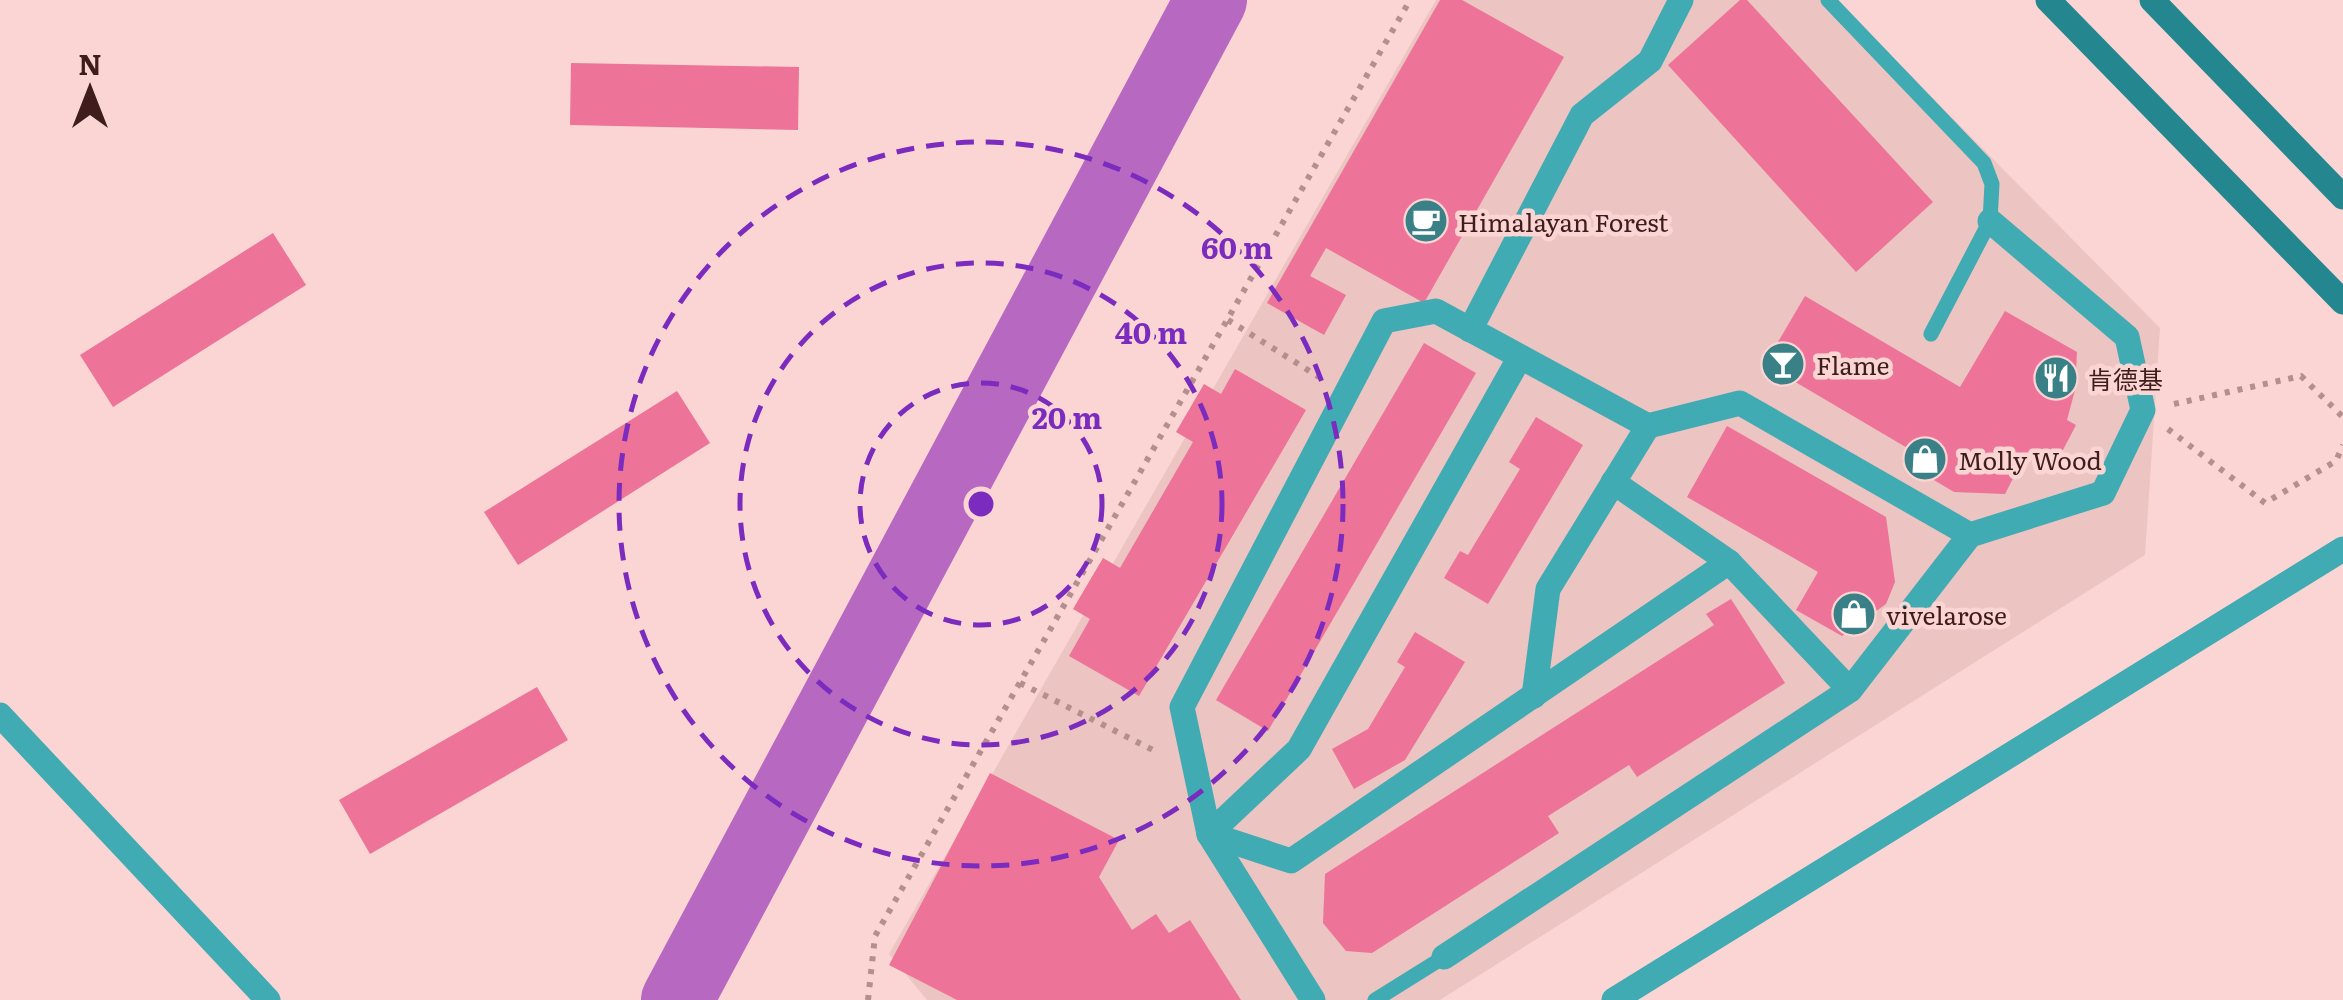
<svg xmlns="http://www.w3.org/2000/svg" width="2343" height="1000" font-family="Literata,'Noto Sans SC',serif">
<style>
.built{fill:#ecc4c1}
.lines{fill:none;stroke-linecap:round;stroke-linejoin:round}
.river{stroke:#b768c1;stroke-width:72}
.building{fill:#ed7398}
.path{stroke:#b38f8d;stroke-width:6;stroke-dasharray:5 8;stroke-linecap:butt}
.service{stroke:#40abb3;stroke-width:15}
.pedestrian{stroke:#40abb3;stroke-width:25}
.minor{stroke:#40abb3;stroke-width:25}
.tertiary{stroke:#40abb3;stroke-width:25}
.secondary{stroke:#24868e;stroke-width:25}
.ring{fill:none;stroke:#7b2cbf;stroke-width:5;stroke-dasharray:18 12}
.labels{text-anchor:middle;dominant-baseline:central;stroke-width:9;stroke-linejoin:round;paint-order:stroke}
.poi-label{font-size:25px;fill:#3e1d1c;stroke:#fbd5d3;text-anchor:start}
.centre{fill:#7b2cbf;stroke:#fbd5d3;stroke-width:5}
.ring-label{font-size:30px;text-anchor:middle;font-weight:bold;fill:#7b2cbf;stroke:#fbd5d3;stroke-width:9;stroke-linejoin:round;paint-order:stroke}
</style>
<rect width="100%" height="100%" fill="#fbd5d3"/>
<!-- built -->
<polygon class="built" points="1436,0 1836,0 2160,328 2145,555 1440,1000 927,1000 889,954"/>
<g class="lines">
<!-- river -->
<polyline class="river" points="677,1000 1211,0"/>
</g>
<!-- building -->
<g class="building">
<polygon points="1440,0 1462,0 1564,57 1424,303 1326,248 1310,276 1346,295 1324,335 1267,303"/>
<polygon points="1740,0 1747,0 1933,202 1856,272 1668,65"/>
<polygon points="571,63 799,67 798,130 570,125"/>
<polygon points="273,233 306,285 113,407 80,355"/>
<polygon points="1805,296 1960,387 2005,311 2077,352 2075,390 2067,420 2076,425 2053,469 2025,455 2005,494 1954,492 1902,461 1909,449 1765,364"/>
<polygon points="1424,343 1476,373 1268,731 1216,700"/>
<polygon points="1235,369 1306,410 1139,696 1069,656 1090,619 1073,609 1103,558 1120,568 1193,442 1176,432 1204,384 1221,394"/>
<polygon points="677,391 710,443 518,565 484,512"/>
<polygon points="1536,417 1583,445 1488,604 1444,578 1460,551 1468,555 1520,469 1509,462"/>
<polygon points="1727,426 1886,517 1895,582 1886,604 1842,636 1796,610 1818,572 1687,497"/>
<polygon points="1731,599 1785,683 1637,777 1629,765 1548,816 1559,833 1372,953 1346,951 1323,923 1325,874 1714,625 1706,614"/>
<polygon points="1415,632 1465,662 1405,760 1354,789 1332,749 1368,729 1405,667 1397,662"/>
<polygon points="537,687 568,740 370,854 339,800"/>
<polygon points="990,773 1119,840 1099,877 1132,930 1156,914 1169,933 1190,920 1241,1000 957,1000 889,965"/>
</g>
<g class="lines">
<!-- path -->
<g class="path">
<polyline points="1228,320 1319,377"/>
<polyline points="2174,404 2301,376 2343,417"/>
<polyline points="2168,429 2265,503 2336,461 2343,445"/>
<polyline points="1020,683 1157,752"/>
<polyline points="868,1000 875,936 1410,0"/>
</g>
<!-- service -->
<g class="service">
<polyline points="1828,0 1984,163 1992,184 1990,221 1931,334"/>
<polyline points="1375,1000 1444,957"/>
</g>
<!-- pedestrian -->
<g class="pedestrian">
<polyline points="1470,330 1582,115 1650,61 1681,0"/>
<polyline points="1613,482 1729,562"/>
<polyline points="1534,696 1548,589 1648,426 1740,403 1970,535"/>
<polyline points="1209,834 1291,861 1729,562 1850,690"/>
<polyline points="1209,834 1299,749 1520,357"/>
<polyline points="1444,957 1850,690 1970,535 2103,493 2143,410 2127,337 1990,221"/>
<polyline points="1313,1000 1209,834 1182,707 1384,321 1436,311 1648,426"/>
</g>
<!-- minor -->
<polyline class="minor" points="0,715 268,1000"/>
<!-- tertiary -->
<polyline class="tertiary" points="1614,1000 2343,549"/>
<!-- secondary -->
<g class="secondary">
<polyline points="2048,0 2343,302"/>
<polyline points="2152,0 2343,197"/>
</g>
</g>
<!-- distance rings -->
<g class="ring">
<circle cx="981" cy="504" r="121"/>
<circle cx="981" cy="504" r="241"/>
<circle cx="981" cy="504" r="362"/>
</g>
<!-- icons -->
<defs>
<symbol id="cafe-disc" viewBox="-11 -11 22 22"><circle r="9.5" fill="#398187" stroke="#fbd5d3"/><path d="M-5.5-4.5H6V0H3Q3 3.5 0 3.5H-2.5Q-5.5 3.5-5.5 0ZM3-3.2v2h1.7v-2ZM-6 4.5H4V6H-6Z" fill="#fff"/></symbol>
<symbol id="bar-disc" viewBox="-11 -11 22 22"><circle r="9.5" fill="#398187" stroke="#fbd5d3"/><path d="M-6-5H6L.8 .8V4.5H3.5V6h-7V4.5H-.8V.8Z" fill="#fff"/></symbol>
<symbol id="restaurant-disc" viewBox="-11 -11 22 22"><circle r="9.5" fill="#398187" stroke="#fbd5d3"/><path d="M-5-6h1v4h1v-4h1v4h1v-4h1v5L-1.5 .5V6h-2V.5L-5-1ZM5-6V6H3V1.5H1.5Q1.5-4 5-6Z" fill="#fff"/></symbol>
<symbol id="shop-disc" viewBox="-11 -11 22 22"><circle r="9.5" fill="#398187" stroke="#fbd5d3"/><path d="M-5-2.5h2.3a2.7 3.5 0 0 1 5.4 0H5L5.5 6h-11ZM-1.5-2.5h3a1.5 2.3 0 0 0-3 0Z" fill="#fff"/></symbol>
</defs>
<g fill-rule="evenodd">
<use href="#cafe-disc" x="1401" y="196" width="50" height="50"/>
<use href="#bar-disc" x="1758" y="339" width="50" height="50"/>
<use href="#restaurant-disc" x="2031" y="353" width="50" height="50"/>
<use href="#shop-disc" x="1900" y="434" width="50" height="50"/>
<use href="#shop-disc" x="1829" y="589" width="50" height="50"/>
</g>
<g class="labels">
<!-- poi labels -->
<g class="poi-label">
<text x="1458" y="221">Himalayan Forest</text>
<text x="1816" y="364">Flame</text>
<text x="2088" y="378">肯德基</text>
<text x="1958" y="459">Molly Wood</text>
<text x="1886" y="614">vivelarose</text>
</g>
</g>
<circle cx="981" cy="504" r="15" class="centre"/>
<g class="ring-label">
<text x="1237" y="259">60 m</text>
<text x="1151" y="344">40 m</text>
<text x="1067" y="429">20 m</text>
</g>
<!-- north arrow -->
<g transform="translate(90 90)" stroke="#fbd5d3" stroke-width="8" paint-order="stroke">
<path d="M0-8L18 38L0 25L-18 38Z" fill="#3e1d1c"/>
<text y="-15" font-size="28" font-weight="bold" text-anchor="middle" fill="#3e1d1c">N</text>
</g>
</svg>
